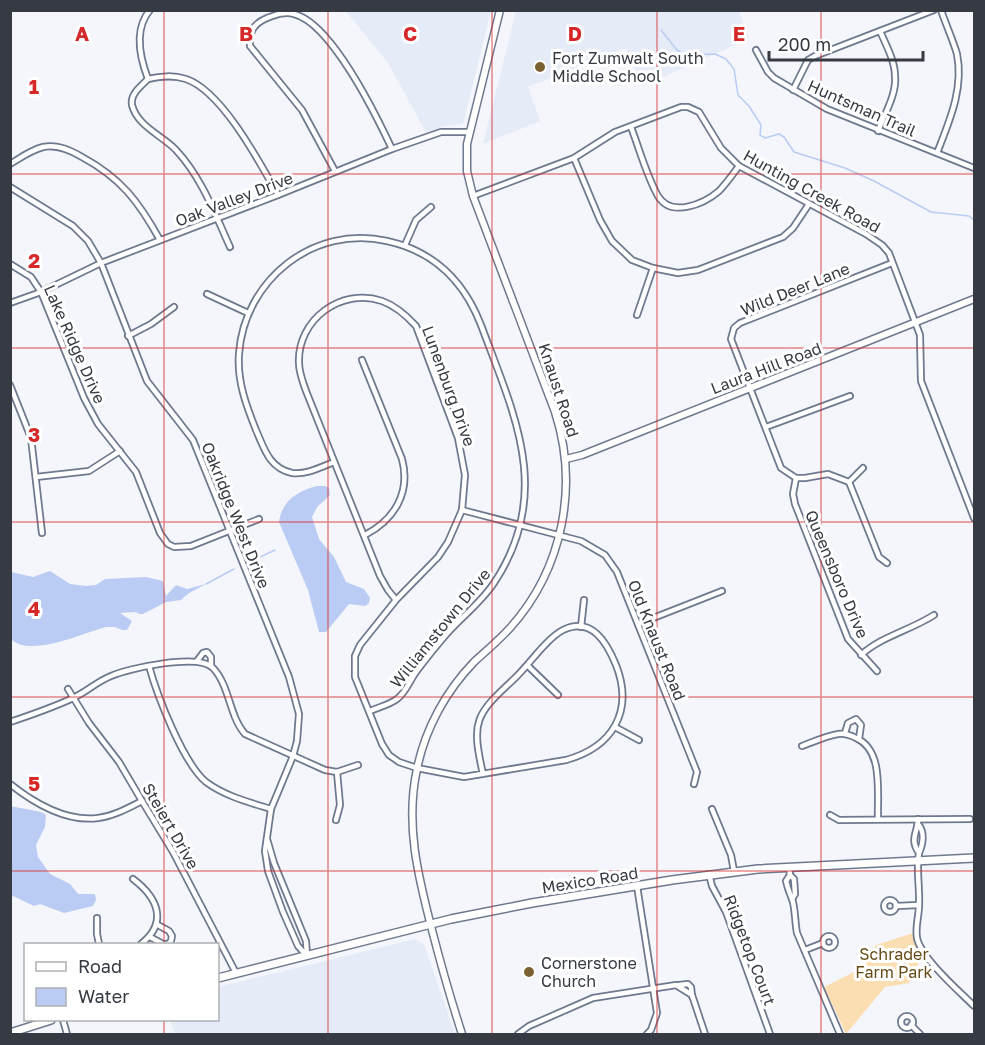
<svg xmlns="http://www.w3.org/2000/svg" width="985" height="1045" font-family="'Golos Text',sans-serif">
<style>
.built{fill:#e5ebf7}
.green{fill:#fbdeb1}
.water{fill:#baccf3}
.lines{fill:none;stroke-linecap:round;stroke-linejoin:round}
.stream{stroke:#baccf3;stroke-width:1.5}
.street-casing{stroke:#6f798e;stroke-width:8}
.secondary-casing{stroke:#6f798e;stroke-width:9}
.primary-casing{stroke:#6f798e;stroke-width:10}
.street{stroke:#fff;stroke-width:4.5}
.secondary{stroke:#fff;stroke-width:6}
.primary{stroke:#fff;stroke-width:7}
.grid{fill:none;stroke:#d62828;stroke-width:1.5;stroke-opacity:0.55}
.poi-dot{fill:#7b6032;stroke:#fff;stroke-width:2}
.labels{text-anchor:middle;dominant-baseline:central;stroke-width:6;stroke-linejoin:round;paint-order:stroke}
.poi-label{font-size:16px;fill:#353a43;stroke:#fff;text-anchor:start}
.street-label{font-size:16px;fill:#353a43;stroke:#fff}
.park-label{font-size:16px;fill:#674b17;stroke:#fff}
.grid-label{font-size:20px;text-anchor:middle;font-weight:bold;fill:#d62828;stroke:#fff;stroke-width:6;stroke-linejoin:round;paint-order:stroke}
</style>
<rect width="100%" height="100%" fill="#f4f6fb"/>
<!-- built -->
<g class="built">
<polygon points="346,11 491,11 463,124 445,126 426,132 388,63"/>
<polygon points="516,11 739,11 749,39 642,86 626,48 528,87 540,121 483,144"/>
<polygon points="415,939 424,944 455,1034 175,1034 170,1020 218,1020 218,987"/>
</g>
<!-- green -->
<polygon class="green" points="913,933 922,956 909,983 885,987 846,1034 824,987 862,968 876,945"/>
<!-- water -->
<g class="water">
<path d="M317,486H325L329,488L330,495L317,507L312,517L319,539L334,557L346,582L364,589L370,598L369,603L365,606L349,604L326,632H319L308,590L279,522C282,500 298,491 317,486Z"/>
<path d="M50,571L70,584L86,586L96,585L105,579L146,577L163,581L166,596L176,585L187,589L206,584L189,593L181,600L166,602L143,614H139L136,612L120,613L132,621L127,630H122L115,627H106C83,633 30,658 11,639V572L33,577Z"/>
<polygon points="10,806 41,812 46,815 45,827 36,845 38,857 50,874 70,884 78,894 95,894 96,900 93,906 64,913 40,904 34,906 11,895"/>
</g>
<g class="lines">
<!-- stream -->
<g class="stream">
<polyline points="661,30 677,50 685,55 715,54 726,59 734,69 738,95 749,106 761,125 760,135 765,138 779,134 784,137 794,152 845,168 874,181 931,212 969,216 974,220"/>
<polyline points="252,561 275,550"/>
<polyline points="206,584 234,569"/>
</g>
<defs>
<g id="street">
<polyline points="756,50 768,72 774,78 827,109 974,168"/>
<path d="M148,79C141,86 130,94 132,105C137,126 163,136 176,150C202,178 215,214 230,247"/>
<path d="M148,79C162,76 173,75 186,79C222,91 260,163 278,195"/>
<path d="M148,79C140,58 133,30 150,10"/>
<polyline points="793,90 808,60 815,56 934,10"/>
<path d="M631,127C639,148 647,177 658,196C671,218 704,204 719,191C726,184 733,174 739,166"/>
<path d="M878,131C884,115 897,94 895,76C895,61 886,45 880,31"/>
<path d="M937,153C949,122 964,89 957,54C953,40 946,25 941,10"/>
<polyline points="574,158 600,220 612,241 632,260 653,268 678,273 698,270 783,237 793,228 809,204"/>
<path d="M10,164C20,158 31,150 43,147C57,144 70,150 82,157C121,178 139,202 160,240"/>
<path d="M335,171L302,110L250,46C249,32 253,24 267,18C275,15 285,11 294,14C331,23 376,115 392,149"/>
<polyline points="10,187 73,226 88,241 101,263 147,381 193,440 289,677 299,714 297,741 293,756 271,809 265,851 268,871 283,912 298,946 307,956"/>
<polyline points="473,196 574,158 615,132 681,107 688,107 699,112 721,148 739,166 866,234 882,245 889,253 920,335 921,381 974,518"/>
<polyline points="405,245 416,220 431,207"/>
<polyline points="10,264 31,277 41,292 84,398 98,424 136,472 160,533 168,544 174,547 191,546 259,519"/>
<polyline points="207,294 248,313"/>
<polyline points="10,303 41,292 101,263 278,195 392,149 441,132 469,132"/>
<polyline points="637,315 653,268"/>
<polyline points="128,336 151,324 174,307"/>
<path d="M362,360L402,459C411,493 394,520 365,535"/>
<polyline points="10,385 31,438 42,533"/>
<polyline points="766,427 850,396"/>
<path d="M334,462C321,467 306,475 292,473C269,468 264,448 256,430C246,405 237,381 239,354C244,280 314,224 387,241C433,251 464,281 481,325C514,414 554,493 494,583C480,604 460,618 444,637C434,649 423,662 414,675C409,683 405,693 397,699C389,705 379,707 370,711"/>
<polyline points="36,477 89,471 120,451"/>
<polyline points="796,478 793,494 795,504 848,639 877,671"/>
<polyline points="849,482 863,468"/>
<polyline points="462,510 581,541 605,555 617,572 697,772 694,784"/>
<polyline points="887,563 879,557 849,482 828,474 805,478 796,478 781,468 731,339 734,328 740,323 892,263"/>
<path d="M396,600L388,590L380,576L306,391C303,382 299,373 299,363C297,320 341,287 382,301C396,306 406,315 416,326L458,438L465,475L462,510L448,542L438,557L396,600L360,645L355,656V677L382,744L389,755L399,762L417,768L464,777L566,760C613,747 634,711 616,665C607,643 592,616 563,630C546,639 529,665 514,679C475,715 471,721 483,774"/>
<polyline points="638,624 722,591"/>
<polyline points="581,627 584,600"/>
<path d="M861,655C882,636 911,630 934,615"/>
<polyline points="197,661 203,653 207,652 211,657 211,666"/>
<path d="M149,666C157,695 183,763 206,782C225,796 248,802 271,809"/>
<polyline points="528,666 558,695"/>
<polyline points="68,689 89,723 119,762 142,801 173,852 236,973"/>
<path d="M10,722C31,715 51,708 71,699C85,693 96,682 111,676C129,668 199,653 213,668C230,686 229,716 245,734L325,770L337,772L358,765"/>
<polyline points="615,727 639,740"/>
<polyline points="845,733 848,723 856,719 861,725 859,739"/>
<path d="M802,746C813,742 826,736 838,734C845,733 850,735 856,738C884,750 877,793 878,819"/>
<path d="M10,784C34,803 67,822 98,818C114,816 128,808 142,801"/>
<polyline points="712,809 731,855 734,871"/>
<polyline points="830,815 839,820 970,819"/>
<path d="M918,819C918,832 909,839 919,853C916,871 920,888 919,905C919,916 915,927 917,938C921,958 959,991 974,1006"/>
<polyline points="336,820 340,805 337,772"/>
<path d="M918,824C925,832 923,844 919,853"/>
<polyline points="267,839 274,863 306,941 307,955"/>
<path d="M789,867L790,875L786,881C788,890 789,891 792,899C795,905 795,924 797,933L840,1034"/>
<polyline points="709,874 712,886 726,912 770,1034"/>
<polyline points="790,875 794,879 795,894 792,899"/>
<path d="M133,879C157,897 169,922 141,944"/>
<polyline points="637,886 657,1013 651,1030 647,1034"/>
<circle cx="890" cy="906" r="6"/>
<polyline points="896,906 919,905"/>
<polyline points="97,918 97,934 99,944"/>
<circle cx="829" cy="942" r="6"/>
<polyline points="150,937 163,944 168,944 171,941 172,936 169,931 156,924"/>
<polyline points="805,950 823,943"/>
<polyline points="679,985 688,984 691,987 692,996"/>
<circle cx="907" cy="1022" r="6"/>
<polyline points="63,1020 67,1034"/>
<polyline points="911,1025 920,1034"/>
<polyline points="518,1034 529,1026 593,998 676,985 692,995 705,1034"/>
</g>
<g id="secondary">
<polyline points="566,459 582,455 974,299"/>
<path d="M462,1034C451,1000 441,965 432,930C418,876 405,824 417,769C425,729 446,691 474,662C486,651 499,640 510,628C563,569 579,486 555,412L473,196L467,171V144L500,10"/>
</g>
<g id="primary">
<polyline points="218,978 451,919 532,903 672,880 758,869 974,858"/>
<polyline points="10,1033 51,1020"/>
</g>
</defs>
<!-- street casing -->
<use href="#street" class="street-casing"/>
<!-- secondary casing -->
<use href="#secondary" class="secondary-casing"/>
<!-- primary casing -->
<use href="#primary" class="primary-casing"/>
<!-- street -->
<use href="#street" class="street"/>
<!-- secondary -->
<use href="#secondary" class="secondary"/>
<!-- primary -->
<use href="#primary" class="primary"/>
</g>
<!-- grid -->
<path class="grid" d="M164,10V944M328,10V1034M492,10V1034M657,10V1034M821,10V1034M10,174H974M10,348H974M10,522H974M10,697H974M10,871H974M164,1020V1034"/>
<!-- markers -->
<g class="poi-dot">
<circle cx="540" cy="67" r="6"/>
<circle cx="529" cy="972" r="6"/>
</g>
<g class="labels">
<!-- poi labels -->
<g class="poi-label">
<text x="552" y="58">Fort Zumwalt South<tspan x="552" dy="18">Middle School</tspan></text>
<text x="541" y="963">Cornerstone<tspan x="541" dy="18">Church</tspan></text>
</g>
<!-- street labels -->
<g class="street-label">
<text transform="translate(862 108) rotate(24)">Huntsman Trail</text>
<text transform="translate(812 191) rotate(29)">Hunting Creek Road</text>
<text transform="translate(234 199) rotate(-21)">Oak Valley Drive</text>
<text transform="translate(795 289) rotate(-22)">Wild Deer Lane</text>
<text transform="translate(75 344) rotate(66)">Lake Ridge Drive</text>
<text transform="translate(766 368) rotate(-21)">Laura Hill Road</text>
<text transform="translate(449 386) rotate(70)">Lunenburg Drive</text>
<text transform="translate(559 390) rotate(72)">Knaust Road</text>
<text transform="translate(236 515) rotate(68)">Oakridge West Drive</text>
<text transform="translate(837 574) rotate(67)">Queensboro Drive</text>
<text transform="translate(440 628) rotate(-51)">Williamstown Drive</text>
<text transform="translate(657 640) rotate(68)">Old Knaust Road</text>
<text transform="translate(171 826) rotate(60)">Steiert Drive</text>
<text transform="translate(590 880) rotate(-9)">Mexico Road</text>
<text transform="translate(750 950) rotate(69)">Ridgetop Court</text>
</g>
<!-- park labels -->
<g class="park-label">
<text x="894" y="954">Schrader<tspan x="894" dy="18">Farm Park</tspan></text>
</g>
</g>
<g class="grid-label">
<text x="82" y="41">A</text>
<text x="246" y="41">B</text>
<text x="410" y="41">C</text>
<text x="575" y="41">D</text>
<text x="739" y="41">E</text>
<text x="34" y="94">1</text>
<text x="34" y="268">2</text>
<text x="34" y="442">3</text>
<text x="34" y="616">4</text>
<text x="34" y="791">5</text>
</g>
<!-- border -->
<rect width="985" height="1045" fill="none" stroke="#353a43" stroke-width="24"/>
<!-- legend -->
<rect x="24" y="943" width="195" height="78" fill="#ffffff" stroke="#aeb0b4" stroke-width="1.5"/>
<rect x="36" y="962" width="30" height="9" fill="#ffffff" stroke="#aeb0b4" stroke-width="1.5"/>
<text x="78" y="973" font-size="18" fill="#353a43">Road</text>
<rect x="36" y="988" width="30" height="18" fill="#baccf3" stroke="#aeb0b4" stroke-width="1.5"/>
<text x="78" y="1003" font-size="18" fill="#353a43">Water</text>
<!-- scale -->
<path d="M769 51v9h154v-9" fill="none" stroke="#353a43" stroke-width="3"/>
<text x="778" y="51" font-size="18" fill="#353a43" stroke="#ffffff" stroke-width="4.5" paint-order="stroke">200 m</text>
</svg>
